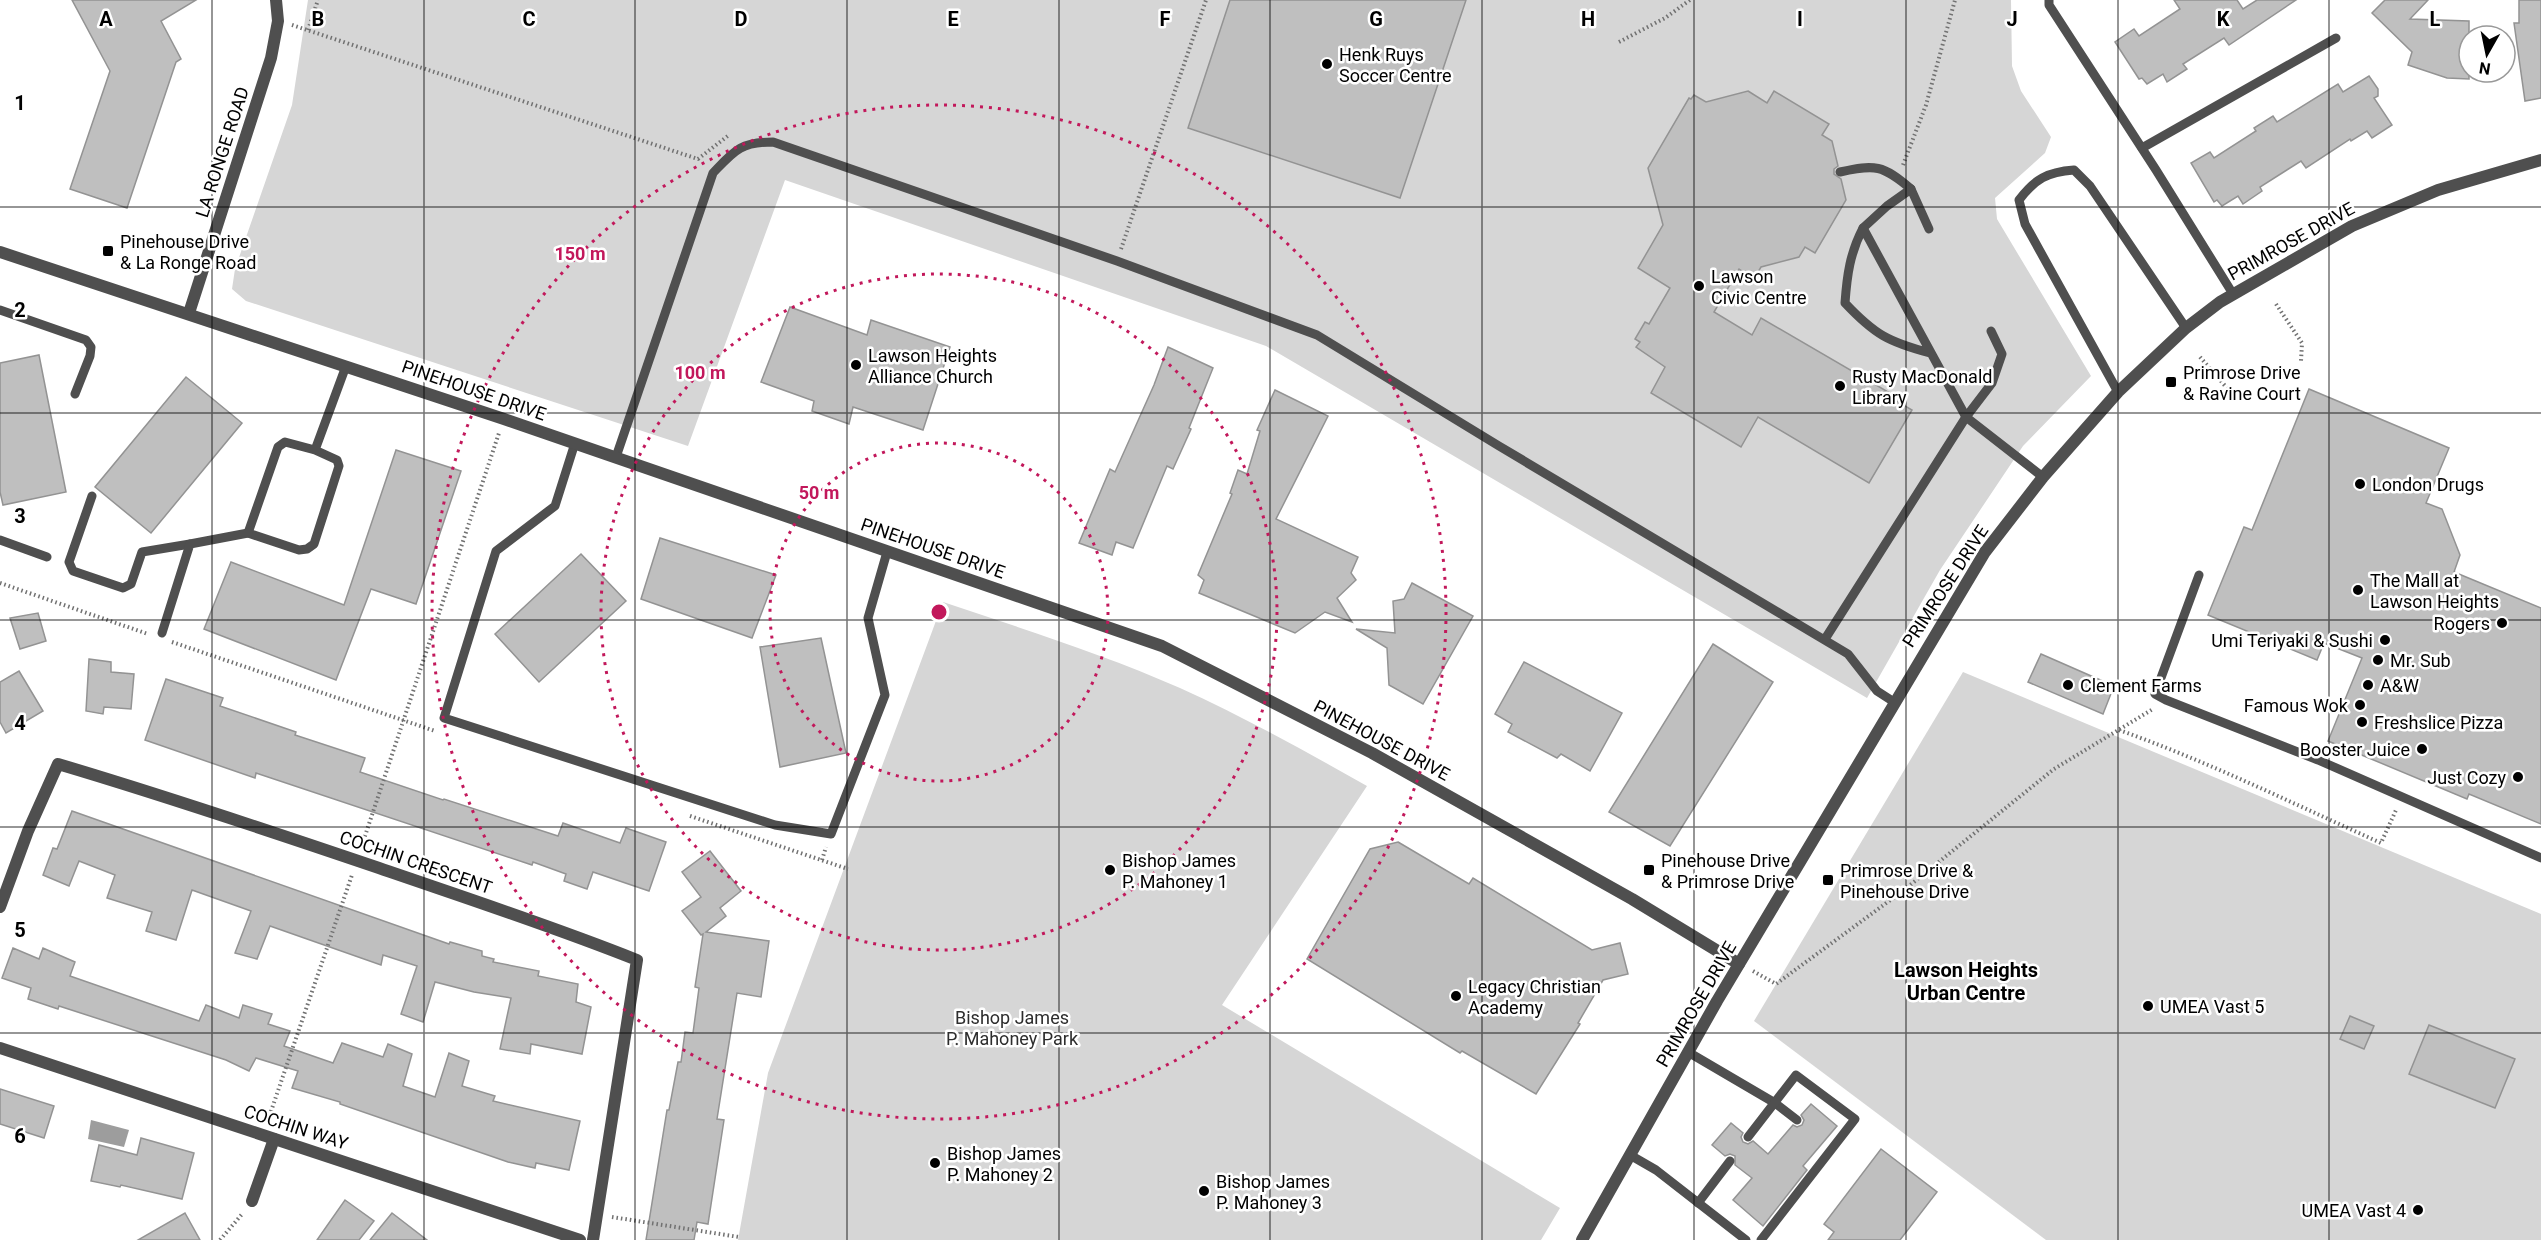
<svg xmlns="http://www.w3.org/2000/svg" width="2541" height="1240" font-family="Roboto,sans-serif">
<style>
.green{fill:#d6d6d6}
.water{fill:#9d9d9d}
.building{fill:#bfbfbf;stroke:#939393;stroke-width:1.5}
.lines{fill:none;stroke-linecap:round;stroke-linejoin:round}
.path{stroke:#717171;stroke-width:4;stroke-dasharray:1.5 3;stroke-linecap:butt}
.service{stroke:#4f4f4f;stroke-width:9}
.minor{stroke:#4f4f4f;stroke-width:12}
.tertiary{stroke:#4f4f4f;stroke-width:12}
.grid{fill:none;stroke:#000;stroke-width:1.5;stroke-opacity:0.55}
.ring{fill:none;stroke:#c2185b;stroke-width:3;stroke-dasharray:3 6}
.poi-dot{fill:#000;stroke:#fff;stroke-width:2}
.labels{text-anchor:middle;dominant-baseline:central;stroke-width:5;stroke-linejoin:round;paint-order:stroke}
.poi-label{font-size:18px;fill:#000;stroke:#fff;text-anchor:start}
.street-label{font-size:18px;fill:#000;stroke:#fff}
.park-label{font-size:18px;fill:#2d2d2d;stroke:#fff}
.neighbourhood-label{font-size:20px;font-weight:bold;fill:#000;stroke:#fff}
.grid-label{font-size:20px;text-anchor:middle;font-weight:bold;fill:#000;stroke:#fff;stroke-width:5;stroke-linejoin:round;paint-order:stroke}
.centre{fill:#c2185b;stroke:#fff;stroke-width:3}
.ring-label{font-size:18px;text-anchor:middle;font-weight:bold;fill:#c2185b;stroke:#fff;stroke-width:5;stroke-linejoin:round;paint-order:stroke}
</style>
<rect width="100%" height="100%" fill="#fff"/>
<!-- green -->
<g class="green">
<polygon points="308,0 2011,0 2012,66 2021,91 2051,137 2045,153 1995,198 1997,219 2091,376 2023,446 1940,570 1867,698 1266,346 785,180 688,446 246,301 232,289 235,269 292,105"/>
<path d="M943,602C1023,629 1103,654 1180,688C1244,717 1305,751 1367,786L1222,1005L1560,1208L1541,1240H738L768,1073Z"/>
<polygon points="1963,672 2541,914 2541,1240 2046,1240 1754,1021"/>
</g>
<!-- water -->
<polygon class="water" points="91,1120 129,1130 124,1147 88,1139"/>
<!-- building -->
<g class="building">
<polygon points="72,0 196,0 161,21 181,59 176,62 127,208 70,189 110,71"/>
<polygon points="1230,0 1466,0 1400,198 1188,128"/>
<polygon points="2174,0 2237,0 2243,9 2257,0 2296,0 2229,45 2224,38 2183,64 2187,69 2167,82 2163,74 2147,84 2142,78 2139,79 2115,42 2134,29 2139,36 2180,9"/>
<polygon points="2385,0 2428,0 2410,19 2469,21 2469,79 2447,78 2408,65 2412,52 2372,13"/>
<polygon points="2519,0 2541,0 2541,98 2525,101 2514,23 2519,23"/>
<polygon points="2369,76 2378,89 2378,96 2374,98 2392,125 2372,138 2367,131 2351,141 2350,139 2306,168 2301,161 2260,187 2262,191 2243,204 2238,196 2222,206 2217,200 2214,202 2191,163 2210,152 2214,158 2256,131 2254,128 2273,116 2277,122 2338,84 2343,92"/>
<polygon points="1748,91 1767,103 1774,91 1829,124 1822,135 1832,141 1838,166 1834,169 1834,174 1841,179 1846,200 1815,253 1805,247 1799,257 1761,267 1754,279 1739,269 1714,312 1752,335 1761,318 1895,396 1893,399 1912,410 1869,483 1758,417 1741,447 1651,393 1665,367 1636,347 1640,342 1635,339 1645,322 1649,324 1670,288 1638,268 1663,225 1648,168 1689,98 1691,99 1694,95 1706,102"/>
<polygon points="790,307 867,335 871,320 950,347 923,430 853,407 849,424 812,411 814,401 761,382"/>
<polygon points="1168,347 1213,368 1189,428 1191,429 1173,469 1167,466 1133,548 1116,542 1112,555 1079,543 1110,469 1115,472 1154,385"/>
<polygon points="39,355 66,492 3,505 0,492 0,363"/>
<polygon points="186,377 242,423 151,533 95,487"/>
<polygon points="2309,389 2449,448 2426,503 2442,509 2460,555 2454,572 2541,608 2541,824 2469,794 2467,799 2328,741 2362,658 2324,643 2317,660 2208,615 2244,527 2252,530"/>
<polygon points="1275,390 1328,416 1276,519 1358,557 1351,573 1356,580 1337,598 1352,622 1325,612 1295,633 1199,593 1204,580 1198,575 1232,494 1230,493 1238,470 1247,474 1260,431 1257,430"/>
<polygon points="396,450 461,471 416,604 371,589 336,680 204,629 231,562 344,605"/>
<polygon points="660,538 776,575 752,638 641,599"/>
<polygon points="581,554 626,601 539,682 495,634"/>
<polygon points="1412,583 1473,616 1423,704 1389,685 1387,648 1356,629 1395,633 1393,601 1404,599"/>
<polygon points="38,613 46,641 20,649 10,618"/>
<polygon points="821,638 846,753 780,767 760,647"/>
<polygon points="1713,644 1773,682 1670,846 1609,812"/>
<polygon points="2041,654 2114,686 2103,714 2028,682"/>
<polygon points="89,659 111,662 111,672 134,674 131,709 104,707 103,714 86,711"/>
<polygon points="1524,662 1622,713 1590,771 1561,754 1557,758 1508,732 1512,724 1495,714"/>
<polygon points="19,671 43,711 6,733 0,722 0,682"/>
<polygon points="166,679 223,698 220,706 296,732 295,735 365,758 360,772 443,800 444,799 558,836 563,823 620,843 626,828 666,842 649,891 593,872 587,889 564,881 566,874 533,862 532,865 256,773 255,778 145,740"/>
<polygon points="72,811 449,944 450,942 482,951 482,956 494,959 493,962 539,971 538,976 578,984 576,1002 591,1007 582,1054 531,1044 530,1054 500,1049 511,998 474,992 435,982 423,1022 401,1014 417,966 383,955 381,965 270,926 257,959 235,953 251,911 192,890 176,940 146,931 152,912 107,898 115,875 79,861 69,886 43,875 53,848 57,849"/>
<polygon points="1398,842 1469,884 1473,878 1592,950 1620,943 1628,974 1603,980 1578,1023 1580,1024 1536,1094 1462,1051 1460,1053 1307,959 1370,849"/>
<polygon points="710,851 741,891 720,908 726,916 706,932 769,941 761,997 737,993 717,1119 724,1120 708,1224 697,1222 694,1240 646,1240 667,1110 669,1110 678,1062 681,1062 685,1032 693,1033 699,988 695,987 703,934 701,935 682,911 701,897 682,872"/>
<polygon points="13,948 39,959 43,948 75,962 70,976 199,1021 206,1005 239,1018 243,1005 272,1014 268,1024 290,1031 284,1046 333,1063 342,1043 383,1057 388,1044 412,1054 403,1086 435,1097 449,1053 469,1061 462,1086 495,1096 493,1101 580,1121 569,1170 536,1163 535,1168 508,1162 340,1104 340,1102 292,1088 298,1071 256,1058 249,1071 226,1060 59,1006 58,1009 28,999 31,988 2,978"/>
<polygon points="2350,1016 2374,1026 2364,1049 2340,1039"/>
<polygon points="2429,1025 2515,1059 2495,1108 2409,1074"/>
<polygon points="0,1089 54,1106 44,1138 0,1124"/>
<polygon points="1811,1104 1837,1126 1803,1166 1807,1170 1763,1226 1733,1200 1752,1178 1735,1165 1735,1156 1730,1154 1725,1156 1712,1145 1731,1123 1743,1133 1741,1137 1743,1142 1748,1144 1753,1141 1768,1154 1793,1125 1797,1127 1802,1125 1804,1120 1801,1115"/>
<polygon points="141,1138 194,1153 182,1199 121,1185 120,1187 91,1181 99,1145 137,1155"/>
<polygon points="1881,1149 1937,1192 1900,1240 1828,1240 1834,1232 1824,1224"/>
<polygon points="345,1200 374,1221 359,1240 317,1240"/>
<polygon points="185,1213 200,1240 138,1240"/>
<polygon points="392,1213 427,1240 370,1240"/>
</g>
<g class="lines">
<!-- path -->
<g class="path">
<polyline points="292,25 698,159 729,135"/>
<polyline points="308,30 318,0"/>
<polyline points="1619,42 1665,18 1690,0"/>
<polyline points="1903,165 1926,105 1955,0"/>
<polyline points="1121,249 1206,0"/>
<polyline points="2276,304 2302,343 2301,361"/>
<polyline points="2200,357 2233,395"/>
<polyline points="0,583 148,634"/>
<polyline points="172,642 435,731"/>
<path d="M2119,730C2209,762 2294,804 2381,843L2396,810"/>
<polyline points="690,816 848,869"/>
<polyline points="362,845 499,433"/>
<polyline points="822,860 826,847"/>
<polyline points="1753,971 1776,984 1904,890 2054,769 2153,709"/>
<polyline points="268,1120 352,875"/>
<polyline points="612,1217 739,1237"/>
<polyline points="220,1240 243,1213"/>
</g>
<!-- service -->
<g class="service">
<polyline points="2049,0 2049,5 2156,170 2233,294"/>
<polyline points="2142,148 2336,38"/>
<path d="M1840,172C1875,164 1883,165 1911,189"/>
<polyline points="1863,228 1887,206 1911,189 1929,229"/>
<polyline points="0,310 86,340 91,347 90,356 75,394"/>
<path d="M1930,353C1889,342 1875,335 1845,303C1847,275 1850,253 1863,228L1966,417L2043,477"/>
<path d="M2118,392L2025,224L2019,200C2035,179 2047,172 2074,170L2090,186L2186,328"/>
<polyline points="575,443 555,506 496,551 444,718 775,825 831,834 885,695 868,618 887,552"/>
<polyline points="315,450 337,460 339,466 314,544 307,549 299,550 248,533 278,447 285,442 315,450 346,366"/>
<path d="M616,457L713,173C734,151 740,142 773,142L1117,261L1317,335L1499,446L1848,654L1877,691L1894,702"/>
<polyline points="92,496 69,562 73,571 123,588 131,584 142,552 190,544"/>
<polyline points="0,540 47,557"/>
<polyline points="2199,575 2155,694 2166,700 2318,760 2541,858"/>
<polyline points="162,633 190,544 248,533"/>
<polyline points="1825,639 1966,417 1992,383 2002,354 1991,331"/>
<polyline points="1688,1052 1775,1103 1797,1120"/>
<polyline points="1748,1137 1796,1075 1855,1119 1761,1240"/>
<polyline points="1630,1155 1656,1170 1746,1240"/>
<polyline points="1698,1203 1730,1161"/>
</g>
<!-- minor -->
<g class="minor">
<polyline points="189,313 271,58 278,21 276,0"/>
<path d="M0,907L28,831L58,764C166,796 273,832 379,868C466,898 552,926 637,960L593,1240"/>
<polyline points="0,1048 580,1240"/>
<polyline points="252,1201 274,1139"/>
</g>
<!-- tertiary -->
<g class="tertiary">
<polyline points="0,252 504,419 1162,646 1372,753 1632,899 1739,964"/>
<polyline points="1582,1240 1717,1001 1985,552 2043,477 2118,392 2186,328 2220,302 2352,226 2438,190 2541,160"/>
</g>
</g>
<!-- grid -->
<path class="grid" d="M212,0V1240M424,0V1240M635,0V1240M847,0V1240M1059,0V1240M1270,0V1240M1482,0V1240M1694,0V1240M1906,0V1240M2118,0V1240M2329,0V1240M0,207H2541M0,413H2541M0,620H2541M0,827H2541M0,1033H2541"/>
<!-- distance rings -->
<g class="ring">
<circle cx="939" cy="612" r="169"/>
<circle cx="939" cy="612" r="338"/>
<circle cx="939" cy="612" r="507"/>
</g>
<!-- markers -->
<g class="poi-dot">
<circle cx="1327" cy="64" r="6"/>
<rect x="102" y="245" width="12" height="12" rx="3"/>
<circle cx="1699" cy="286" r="6"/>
<circle cx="856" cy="365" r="6"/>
<rect x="2165" y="376" width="12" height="12" rx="3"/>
<circle cx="1840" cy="386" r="6"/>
<circle cx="2360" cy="484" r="6"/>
<circle cx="2358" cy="590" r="6"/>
<circle cx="2502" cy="623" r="6"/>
<circle cx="2385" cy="640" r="6"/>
<circle cx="2378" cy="660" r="6"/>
<circle cx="2068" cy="685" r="6"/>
<circle cx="2368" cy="685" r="6"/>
<circle cx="2360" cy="705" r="6"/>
<circle cx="2362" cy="722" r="6"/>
<circle cx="2422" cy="749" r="6"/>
<circle cx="2518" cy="777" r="6"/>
<circle cx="1110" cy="870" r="6"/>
<rect x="1643" y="864" width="12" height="12" rx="3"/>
<rect x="1822" y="874" width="12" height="12" rx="3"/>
<circle cx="1456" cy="996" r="6"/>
<circle cx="2148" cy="1006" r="6"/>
<circle cx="935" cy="1163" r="6"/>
<circle cx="1204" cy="1191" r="6"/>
<circle cx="2418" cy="1210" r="6"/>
</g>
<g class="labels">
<!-- poi labels -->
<g class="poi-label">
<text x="1339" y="54">Henk Ruys<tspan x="1339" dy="21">Soccer Centre</tspan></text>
<text x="120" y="241">Pinehouse Drive<tspan x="120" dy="21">&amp; La Ronge Road</tspan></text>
<text x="1711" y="276">Lawson<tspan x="1711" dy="21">Civic Centre</tspan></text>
<text x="868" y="355">Lawson Heights<tspan x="868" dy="21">Alliance Church</tspan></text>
<text x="2183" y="372">Primrose Drive<tspan x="2183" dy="21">&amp; Ravine Court</tspan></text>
<text x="1852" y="376">Rusty MacDonald<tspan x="1852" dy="21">Library</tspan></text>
<text x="2372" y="484">London Drugs</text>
<text x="2370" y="580">The Mall at<tspan x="2370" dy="21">Lawson Heights</tspan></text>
<text x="2490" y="623" text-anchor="end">Rogers</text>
<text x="2373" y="640" text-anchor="end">Umi Teriyaki &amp; Sushi</text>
<text x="2390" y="660">Mr. Sub</text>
<text x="2080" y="685">Clement Farms</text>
<text x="2380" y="685">A&amp;W</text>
<text x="2348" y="705" text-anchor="end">Famous Wok</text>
<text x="2374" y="722">Freshslice Pizza</text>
<text x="2410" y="749" text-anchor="end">Booster Juice</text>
<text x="2506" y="777" text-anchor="end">Just Cozy</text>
<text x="1122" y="860">Bishop James<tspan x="1122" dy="21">P. Mahoney 1</tspan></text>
<text x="1661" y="860">Pinehouse Drive<tspan x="1661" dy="21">&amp; Primrose Drive</tspan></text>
<text x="1840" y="870">Primrose Drive &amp;<tspan x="1840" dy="21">Pinehouse Drive</tspan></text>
<text x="1468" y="986">Legacy Christian<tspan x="1468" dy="21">Academy</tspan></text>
<text x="2160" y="1006">UMEA Vast 5</text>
<text x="947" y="1153">Bishop James<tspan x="947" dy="21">P. Mahoney 2</tspan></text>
<text x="1216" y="1181">Bishop James<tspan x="1216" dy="21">P. Mahoney 3</tspan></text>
<text x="2406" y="1210" text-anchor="end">UMEA Vast 4</text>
</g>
<!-- street labels -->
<g class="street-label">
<text transform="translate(222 152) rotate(-72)">LA RONGE ROAD</text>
<text transform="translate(2291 241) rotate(-29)">PRIMROSE DRIVE</text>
<text transform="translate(474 390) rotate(19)">PINEHOUSE DRIVE</text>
<text transform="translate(933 548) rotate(19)">PINEHOUSE DRIVE</text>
<text transform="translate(1945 586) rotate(-57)">PRIMROSE DRIVE</text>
<text transform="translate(1382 740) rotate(28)">PINEHOUSE DRIVE</text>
<text transform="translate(416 862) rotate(19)">COCHIN CRESCENT</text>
<text transform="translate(1696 1004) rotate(-60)">PRIMROSE DRIVE</text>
<text transform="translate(296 1127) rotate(18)">COCHIN WAY</text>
</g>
<!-- park labels -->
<g class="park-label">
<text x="1012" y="1017">Bishop James<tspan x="1012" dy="21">P. Mahoney Park</tspan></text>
</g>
<!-- neighbourhood labels -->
<g class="neighbourhood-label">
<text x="1966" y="970">Lawson Heights<tspan x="1966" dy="23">Urban Centre</tspan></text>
</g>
</g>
<g class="grid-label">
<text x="106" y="26">A</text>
<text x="318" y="26">B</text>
<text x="529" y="26">C</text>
<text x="741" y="26">D</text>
<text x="953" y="26">E</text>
<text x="1165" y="26">F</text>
<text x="1376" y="26">G</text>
<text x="1588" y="26">H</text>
<text x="1800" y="26">I</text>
<text x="2012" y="26">J</text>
<text x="2223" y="26">K</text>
<text x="2435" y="26">L</text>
<text x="20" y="110">1</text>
<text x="20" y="317">2</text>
<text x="20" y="523">3</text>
<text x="20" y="730">4</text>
<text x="20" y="937">5</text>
<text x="20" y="1143">6</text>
</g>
<circle cx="939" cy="612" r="9" class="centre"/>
<g class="ring-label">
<text x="580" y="260">150 m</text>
<text x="700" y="379">100 m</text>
<text x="819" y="499">50 m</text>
</g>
<!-- north arrow -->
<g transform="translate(2487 54) rotate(189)"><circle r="28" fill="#ffffff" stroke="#999999" stroke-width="1.5"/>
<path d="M0-4.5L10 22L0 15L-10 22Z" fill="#000000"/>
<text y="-9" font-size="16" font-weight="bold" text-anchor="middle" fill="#000000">N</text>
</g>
</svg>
